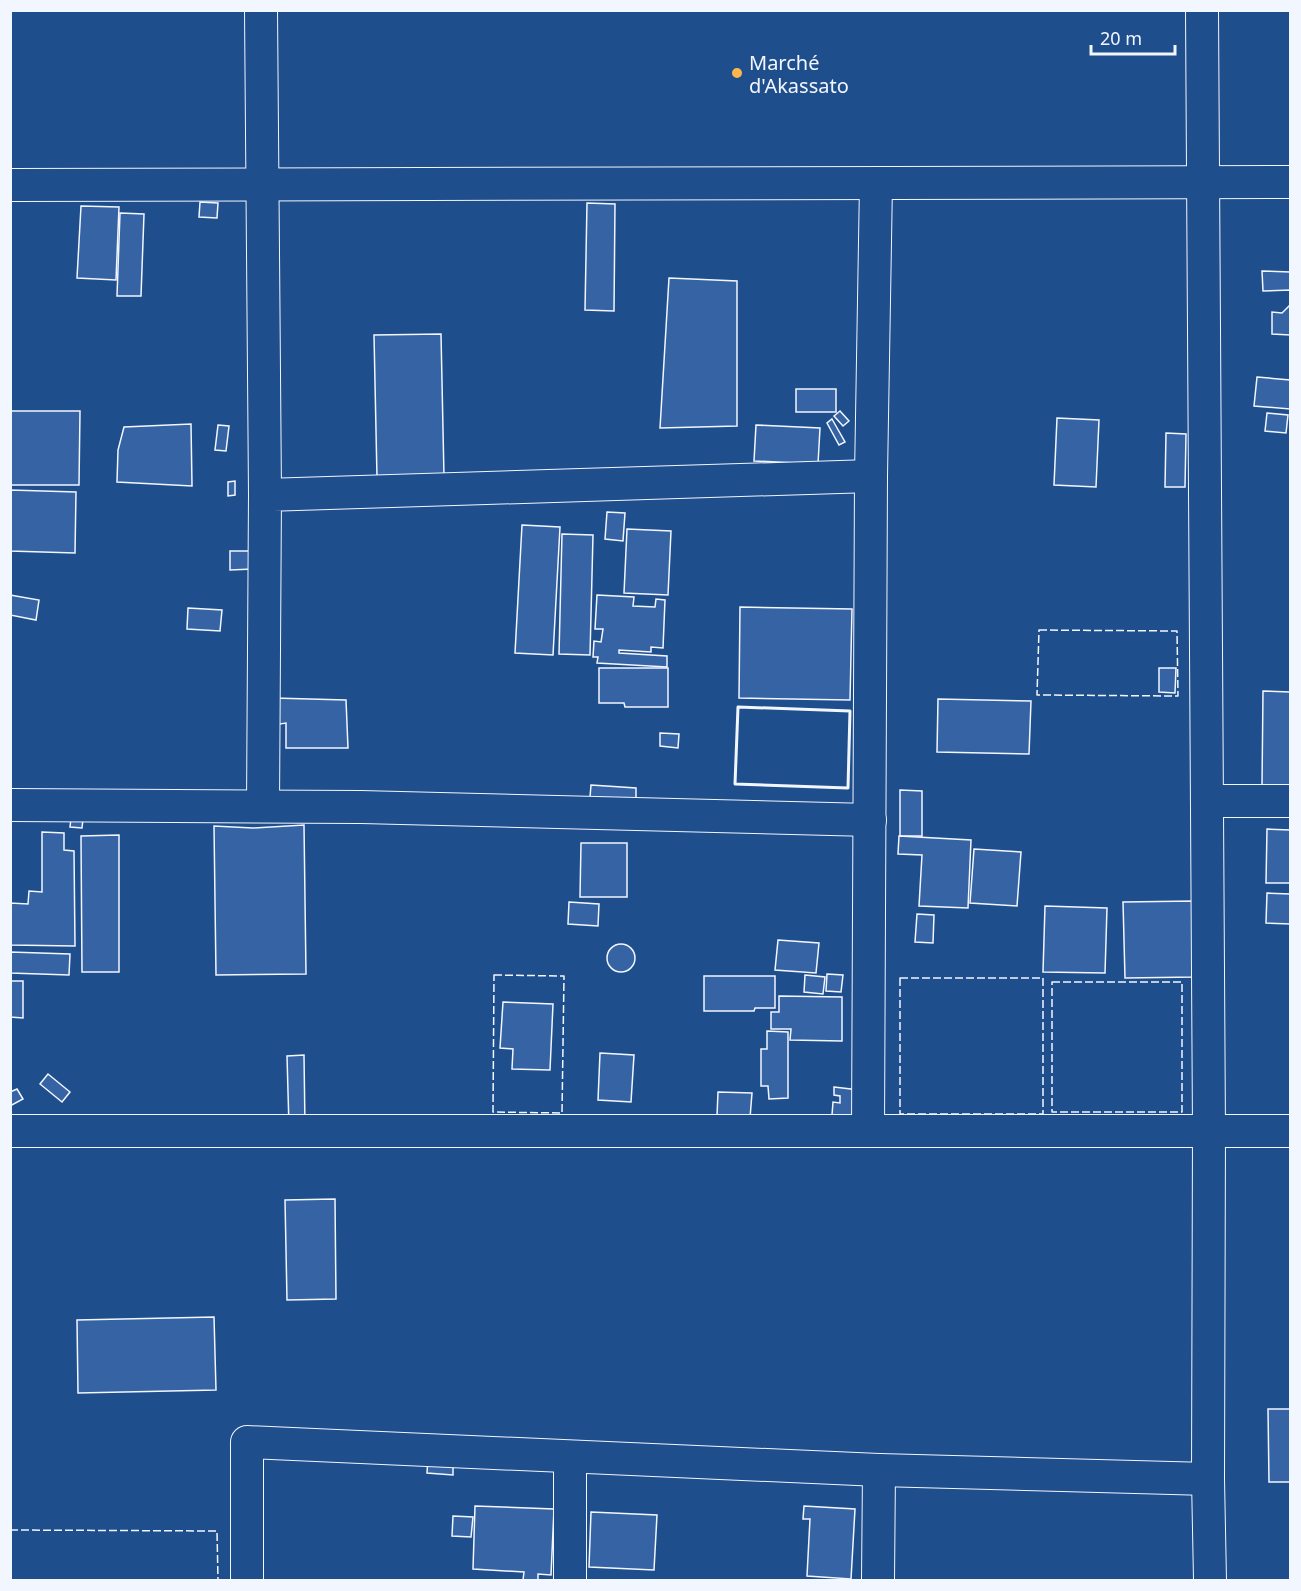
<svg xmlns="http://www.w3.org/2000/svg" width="1301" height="1591" font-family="'Noto Sans',sans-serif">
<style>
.building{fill:#3563a3;stroke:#f2f6ff;stroke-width:1.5}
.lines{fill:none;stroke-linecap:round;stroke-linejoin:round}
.minor-casing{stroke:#f2f6ff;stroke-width:34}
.minor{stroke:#1f4e8c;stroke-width:32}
.fence{stroke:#f2f6ff;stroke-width:1.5;stroke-dasharray:8 3;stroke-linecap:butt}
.wall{stroke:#f2f6ff;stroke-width:3}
.poi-dot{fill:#ffb74d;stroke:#1f4e8c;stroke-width:2}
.labels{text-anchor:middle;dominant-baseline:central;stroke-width:4.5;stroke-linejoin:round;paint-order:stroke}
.poi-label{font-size:20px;fill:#f2f6ff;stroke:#1f4e8c;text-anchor:start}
</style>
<rect width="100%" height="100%" fill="#1f4e8c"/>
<!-- building -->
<g class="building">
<polygon points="200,202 218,203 217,218 199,217"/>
<polygon points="587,203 615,204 614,311 585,310"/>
<polygon points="81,206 119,207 116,280 77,278"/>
<polygon points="120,213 144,214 141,296 117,296"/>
<polygon points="1262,271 1290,272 1290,335 1272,334 1272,312 1282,313 1290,305 1290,290 1263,291"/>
<polygon points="669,278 737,281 737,426 660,428"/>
<polygon points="441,334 444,477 377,478 374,335"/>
<polygon points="1257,377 1290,380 1290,409 1254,406"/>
<rect x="796" y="389" width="40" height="23"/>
<polygon points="10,411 80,411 79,485 10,485"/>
<polygon points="840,411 849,421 843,426 834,416"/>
<polygon points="1267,413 1288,415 1286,433 1265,431"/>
<polygon points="1057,418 1099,420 1096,487 1054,485"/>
<polygon points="832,419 845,442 839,445 827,423"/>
<polygon points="191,424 192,486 117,482 118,450 124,427"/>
<polygon points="218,425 229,426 226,451 215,450"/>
<polygon points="756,425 820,428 818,464 754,461"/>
<polygon points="1166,433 1186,434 1185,487 1165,487"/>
<polygon points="235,481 235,495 228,496 228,482"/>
<polygon points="10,490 76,492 75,553 10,551"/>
<polygon points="607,512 625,513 623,541 605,539"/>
<polygon points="522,525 560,527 553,655 515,653"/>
<polygon points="627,529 671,531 668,595 624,593"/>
<polygon points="562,534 593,535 590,655 559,654"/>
<polygon points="230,551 253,551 253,569 230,570"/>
<polygon points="10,595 39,600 36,620 10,615"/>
<polygon points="597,595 634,597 633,606 655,607 656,599 665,600 663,648 651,647 651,652 619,650 619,653 667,656 667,667 597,663 598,657 593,657 594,641 601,642 603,629 595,629"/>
<polygon points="740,607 852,609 850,700 739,698"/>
<polygon points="188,608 222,610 220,631 187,629"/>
<polygon points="599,668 668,668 668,707 625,707 624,703 599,703"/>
<polygon points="1159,668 1176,668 1175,693 1159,692"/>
<polygon points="1263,691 1290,692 1290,787 1262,786"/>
<polygon points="273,698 346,700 348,748 286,748 286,723 273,725"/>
<polygon points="938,699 1031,701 1029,754 937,752"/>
<polygon points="660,733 679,734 678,748 660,746"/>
<polygon points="591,785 636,788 636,799 590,797"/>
<polygon points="900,790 922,791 922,836 900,836"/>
<polygon points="71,818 83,819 82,828 70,827"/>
<polygon points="304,825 306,974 216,975 214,826 253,828"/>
<polygon points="1267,829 1290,830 1290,883 1266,883"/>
<polygon points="42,832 64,833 64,850 74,851 75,946 10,945 10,903 28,904 29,891 42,892"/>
<polygon points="119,835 119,972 82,972 81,836"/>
<polygon points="899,836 971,840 968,908 919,906 922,855 898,854"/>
<polygon points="581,843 627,843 627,897 580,897"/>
<polygon points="974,849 1021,852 1017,906 970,903"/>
<polygon points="1267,893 1290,894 1290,924 1266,923"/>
<polygon points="1194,901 1195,977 1125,978 1123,902"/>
<polygon points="569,902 599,904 598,926 568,924"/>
<polygon points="1045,906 1107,908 1105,973 1043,972"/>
<polygon points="917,914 934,915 933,943 915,942"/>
<polygon points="778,940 819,943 816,973 775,970"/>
<circle cx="621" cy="958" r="14"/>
<polygon points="10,952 70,954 69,975 10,973"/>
<polygon points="827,974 843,975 841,992 826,991"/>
<polygon points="805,975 825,977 823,994 804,992"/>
<polygon points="704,976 775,976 775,1008 755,1008 754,1011 704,1011"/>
<polygon points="10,981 23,981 23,1018 10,1017"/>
<polygon points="779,996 842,997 842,1041 790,1040 791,1029 771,1029 771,1012 779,1012"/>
<polygon points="503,1002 553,1004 550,1070 512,1069 513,1049 500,1048"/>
<polygon points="767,1031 788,1032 788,1098 769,1099 768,1086 761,1086 761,1049 767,1049"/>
<polygon points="600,1053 634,1055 631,1102 598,1100"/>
<polygon points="304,1055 305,1127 289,1127 287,1056"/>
<polygon points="48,1074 70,1092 62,1102 40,1084"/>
<polygon points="834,1087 859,1090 857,1118 832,1115 833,1102 840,1103 840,1096 834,1095"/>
<polygon points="17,1089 23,1099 10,1106 10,1092"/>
<polygon points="718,1092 752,1093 750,1118 717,1116"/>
<polygon points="335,1199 336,1299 287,1300 285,1200"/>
<polygon points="214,1317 216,1390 78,1393 77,1320"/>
<polygon points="1268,1409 1290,1409 1290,1482 1269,1482"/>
<polygon points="428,1458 453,1459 453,1475 427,1473"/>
<polygon points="475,1506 554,1509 551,1575 538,1574 538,1580 523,1580 524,1572 473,1569"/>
<polygon points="804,1506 855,1509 851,1579 807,1576 810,1519 803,1519"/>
<polygon points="591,1512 657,1515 654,1570 589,1567"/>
<polygon points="453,1516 473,1517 471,1537 452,1536"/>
</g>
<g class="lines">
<defs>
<g id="minor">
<polyline points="261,10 265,495"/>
<polyline points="1202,10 1209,1131 1208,1479 1210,1580"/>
<polyline points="10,185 1290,182"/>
<polyline points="1207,801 1290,801"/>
<polyline points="10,805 361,807 870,820"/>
<polyline points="263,806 265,495 871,476"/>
<polyline points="10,1131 1290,1131"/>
<polyline points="868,1131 871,476 876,183"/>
<polyline points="570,1457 570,1580"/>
<polyline points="247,1580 247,1442 879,1470 1208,1479"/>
<polyline points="878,1580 879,1470"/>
</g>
</defs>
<!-- minor casing -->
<use href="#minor" class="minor-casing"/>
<!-- minor -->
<use href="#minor" class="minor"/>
<!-- fence -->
<g class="fence">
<polygon points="1039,630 1177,631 1178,696 1037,695"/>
<polygon points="494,975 564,976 562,1113 493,1112"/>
<rect x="900" y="978" width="143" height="136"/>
<rect x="1052" y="982" width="130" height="130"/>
<polyline points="10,1530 217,1531 218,1580"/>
</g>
<!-- wall -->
<polygon class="wall" points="738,707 850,711 848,788 735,784"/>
</g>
<!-- markers -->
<circle class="poi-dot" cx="737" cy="73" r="6"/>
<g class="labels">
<!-- poi labels -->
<g class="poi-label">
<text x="749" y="62">Marché<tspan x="749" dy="23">d'Akassato</tspan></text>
</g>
</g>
<!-- border -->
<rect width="1301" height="1591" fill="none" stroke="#f2f6ff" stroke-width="24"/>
<!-- scale -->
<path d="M1091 45v9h84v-9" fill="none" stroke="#f2f6ff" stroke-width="3"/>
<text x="1100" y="45" font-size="18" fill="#f2f6ff" stroke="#1f4e8c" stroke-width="4.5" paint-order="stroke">20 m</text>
</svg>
